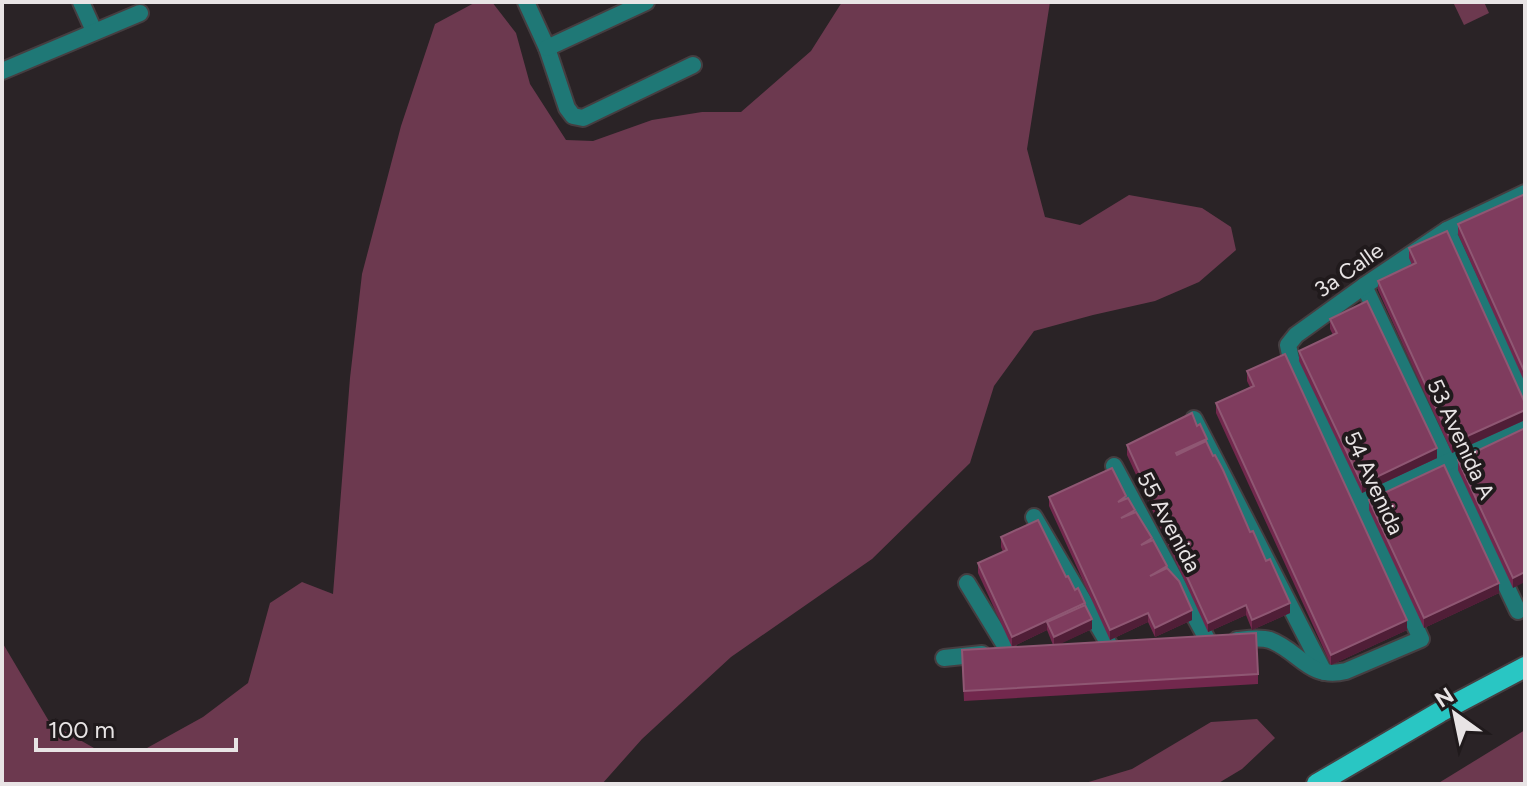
<svg xmlns="http://www.w3.org/2000/svg" width="1527" height="786" font-family="Figtree,sans-serif">
<style>
.green{fill:#6c394f}
.lines{fill:none;stroke-linecap:round;stroke-linejoin:round}
.minor-casing{stroke:#453e41;stroke-width:20}
.major-casing{stroke:#453e41;stroke-width:24}
.minor{stroke:#1f7876;stroke-width:16}
.major{stroke:#29c6c3;stroke-width:20}
.wall{fill:#72284d;fill-rule:evenodd}
.shaded-wall{fill:#501e37}
.building{fill:#7f3c5e;stroke:#8f5773;stroke-width:2}
.labels{text-anchor:middle;dominant-baseline:central;stroke-width:8;stroke-linejoin:round;paint-order:stroke}
.street-label{font-size:22px;fill:#e8e4e5;stroke:#201a1c}
</style>
<rect width="100%" height="100%" fill="#2a2326"/>
<!-- green -->
<g class="green">
<polygon points="476,2 492,2 516,33 530,84 566,140 593,141 652,120 702,112 741,112 811,51 842,2 1050,2 1027,149 1045,217 1080,225 1129,195 1202,208 1231,227 1236,250 1199,282 1155,301 1093,315 1034,331 994,386 970,463 872,559 731,657 642,739 602,784 2,784 2,642 50,723 94,748 147,748 203,717 248,683 270,603 302,582 333,594 350,378 362,274 401,126 435,24"/>
<polygon points="1453,2 1484,2 1489,13 1464,25"/>
<polygon points="1257,719 1275,738 1242,769 1217,784 1082,784 1132,769 1211,722"/>
<polygon points="1525,730 1525,784 1437,784"/>
</g>
<g class="lines">
<defs>
<g id="minor">
<polyline points="81,2 94,31"/>
<polyline points="526,2 547,48 567,108 573,116 583,118 693,65"/>
<polyline points="547,48 646,2"/>
<polyline points="2,71 140,13"/>
<polyline points="1447,230 1525,399"/>
<polyline points="1364,286 1518,611"/>
<polyline points="1194,419 1324,672"/>
<polyline points="1114,466 1208,641"/>
<polyline points="1359,502 1525,427"/>
<polyline points="1034,517 1110,646"/>
<polyline points="967,583 1009,652"/>
<path d="M1237,640C1247,639 1260,637 1270,640C1300,651 1308,680 1346,671L1421,639L1359,502L1291,359L1288,345L1296,335L1364,286L1447,230L1525,193"/>
<polyline points="944,658 982,654"/>
</g>
<polyline id="major" points="1317,784 1440,712 1525,667"/>
</defs>
<!-- minor casing -->
<use href="#minor" class="minor-casing"/>
<!-- major casing -->
<use href="#major" class="major-casing"/>
<!-- minor -->
<use href="#minor" class="minor"/>
<!-- major -->
<use href="#major" class="major"/>
</g>
<!-- wall -->
<g class="wall">
<polygon points="1525,194 1525,383 1458,234 1458,224"/>
<polygon points="1409,248 1525,403 1525,420 1452,453 1378,290 1378,281 1412,265 1409,258"/>
<polygon points="1330,319 1437,458 1362,493 1299,361 1299,351 1333,335 1330,329"/>
<polygon points="1247,371 1407,630 1331,665 1216,413 1216,403 1250,387 1247,381"/>
<polygon points="1197,426 1266,561 1290,613 1252,630 1246,615 1208,632 1127,455 1127,445"/>
<polygon points="1525,428 1513,588 1458,470 1458,460"/>
<polygon points="1049,497 1126,498 1152,540 1192,620 1155,637 1148,622 1110,640 1049,506"/>
<polygon points="1369,500 1499,593 1424,628 1369,510"/>
<path d="M1001,537L1066,577L1085,605L1092,629L1059,644L1258,674V684L964,701L962,660L1012,647L978,573V563L1003,552L1001,547ZM1047,630L1053,645L1012,647Z"/>
</g>
<!-- shaded-wall -->
<g class="shaded-wall">
<polygon points="1525,410 1525,420 1452,453 1452,443"/>
<polygon points="1437,448 1437,458 1362,493 1362,484"/>
<polygon points="1525,572 1525,582 1513,588 1513,578"/>
<polygon points="1499,583 1499,593 1424,628 1424,618"/>
<polygon points="1085,603 1085,613 1047,622 1047,630 1012,647 1012,637"/>
<polygon points="1290,603 1290,613 1252,630 1252,620"/>
<polygon points="1246,605 1246,615 1208,632 1208,623"/>
<polygon points="1192,610 1192,620 1155,637 1155,628"/>
<polygon points="1148,613 1148,622 1110,640 1110,630"/>
<polygon points="1092,619 1092,629 1054,647 1054,637"/>
<polygon points="1407,620 1407,630 1331,665 1331,655"/>
</g>
<!-- building -->
<g class="building">
<polygon points="1525,194 1525,373 1458,224"/>
<polygon points="1447,231 1525,403 1525,410 1452,443 1378,281 1416,263 1409,248"/>
<polygon points="1367,301 1437,448 1362,484 1299,351 1337,333 1330,319"/>
<polygon points="1285,354 1407,620 1331,655 1216,403 1254,386 1247,371"/>
<polygon points="1192,413 1197,426 1200,424 1207,439 1176,453 1177,455 1206,441 1213,456 1215,455 1223,470 1250,532 1253,531 1266,561 1270,559 1290,603 1252,620 1246,605 1208,623 1127,445"/>
<polygon points="1525,428 1525,572 1513,578 1458,460"/>
<polygon points="1444,465 1499,583 1424,618 1369,500"/>
<polygon points="1112,468 1126,496 1118,502 1128,498 1135,510 1121,518 1136,512 1152,538 1141,545 1153,540 1167,566 1150,576 1167,568 1179,581 1192,610 1155,628 1148,613 1110,630 1049,497"/>
<polygon points="1038,520 1066,577 1068,576 1075,590 1078,588 1085,603 1012,637 978,563 1007,550 1001,537"/>
<polygon points="1085,605 1092,619 1054,637 1047,622"/>
<polygon points="1256,633 1258,674 964,691 962,650"/>
</g>
<g class="labels">
<!-- street labels -->
<g class="street-label">
<text transform="translate(1349 270) rotate(-35)">3a Calle</text>
<text transform="translate(1461 439) rotate(65)">53 Avenida A</text>
<text transform="translate(1374 483) rotate(65)">54 Avenida</text>
<text transform="translate(1169 522) rotate(62)">55 Avenida</text>
</g>
</g>
<!-- border -->
<rect width="1527" height="786" fill="none" stroke="#e8e4e5" stroke-width="8"/>
<!-- north arrow -->
<g transform="translate(1455 714) rotate(327)" stroke="#201a1c" stroke-width="6" paint-order="stroke">
<path d="M0-6L14 30L0 20L-14 30Z" fill="#e8e4e5"/>
<text y="-12" font-size="22" font-weight="bold" text-anchor="middle" fill="#e8e4e5">N</text>
</g>
<!-- scale -->
<path d="M36 738v12h200v-12" fill="none" stroke="#e8e4e5" stroke-width="4"/>
<text x="48" y="738" font-size="24" fill="#e8e4e5" stroke="#201a1c" stroke-width="6" paint-order="stroke">100 m</text>
</svg>
